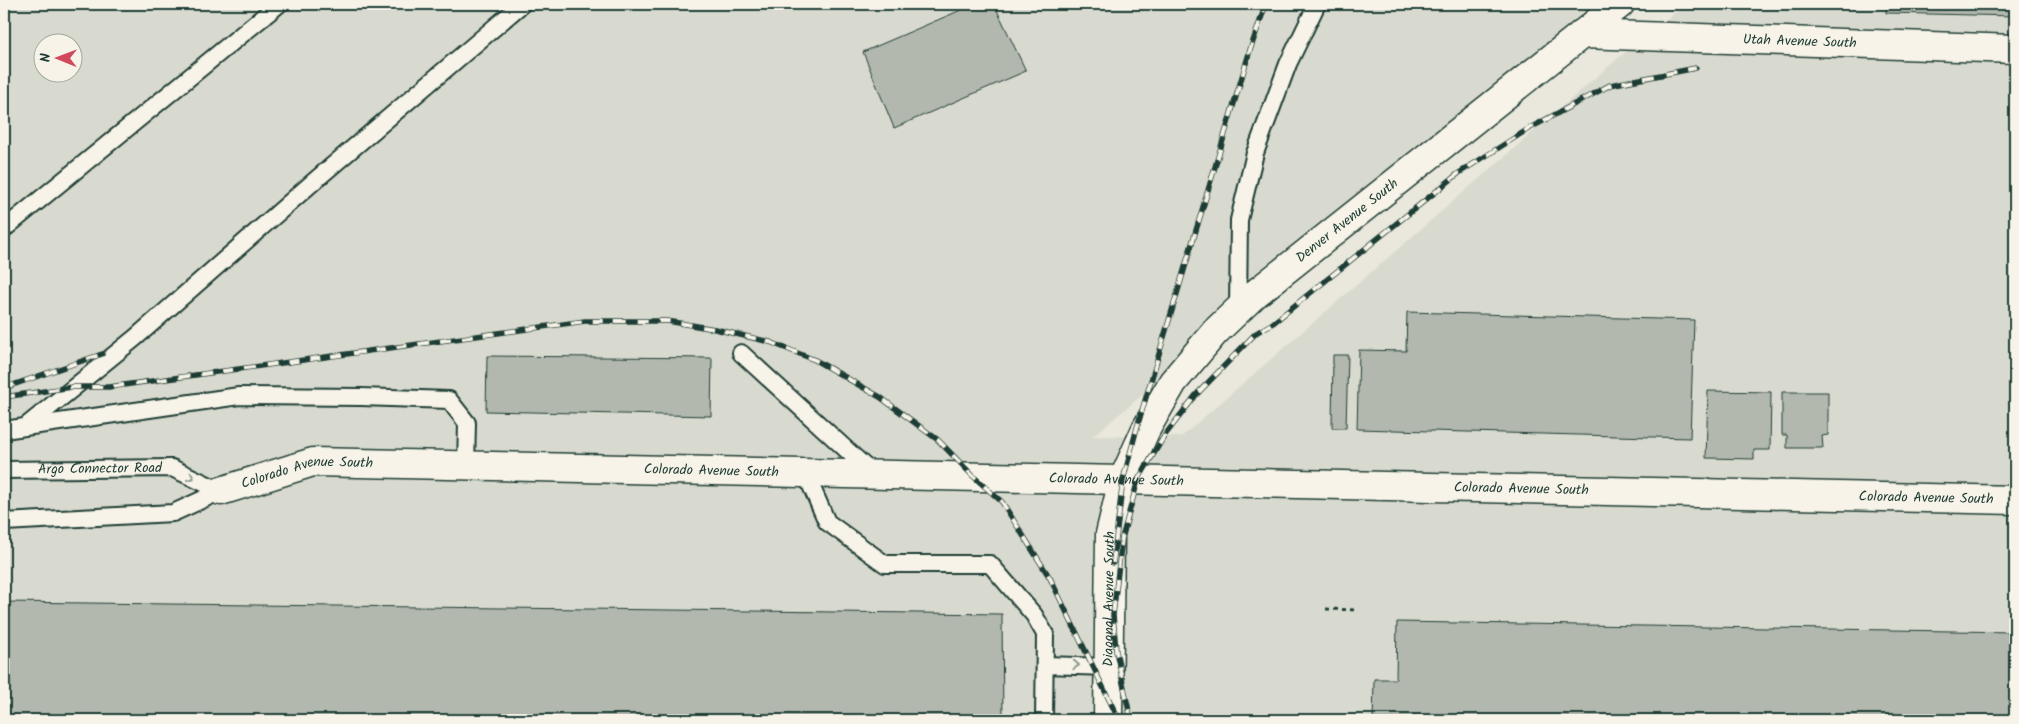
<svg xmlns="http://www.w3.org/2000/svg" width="2019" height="724" font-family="Kalam,sans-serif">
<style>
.built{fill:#d9dacf;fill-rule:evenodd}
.building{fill:#b2b8ae;stroke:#1f3d34}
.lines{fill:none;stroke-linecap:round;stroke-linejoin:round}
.lane-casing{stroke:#1f3d34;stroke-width:20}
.street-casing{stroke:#1f3d34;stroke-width:31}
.path{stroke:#1f3d34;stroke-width:3;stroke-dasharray:4 4;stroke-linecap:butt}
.lane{stroke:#f7f3e8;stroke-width:16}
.street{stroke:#f7f3e8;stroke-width:28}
.rail-casing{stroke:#1f3d34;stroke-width:5.5}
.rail{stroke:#f7f3e8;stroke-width:4;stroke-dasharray:11;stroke-linecap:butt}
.oneway{stroke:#8b988e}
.labels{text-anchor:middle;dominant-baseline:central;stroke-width:4;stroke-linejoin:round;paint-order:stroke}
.street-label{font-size:14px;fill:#1f3d34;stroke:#f7f3e8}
</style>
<rect width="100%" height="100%" fill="#eae8dd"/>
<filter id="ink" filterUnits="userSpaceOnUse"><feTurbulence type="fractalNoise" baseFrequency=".02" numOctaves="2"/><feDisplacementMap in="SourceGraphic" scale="10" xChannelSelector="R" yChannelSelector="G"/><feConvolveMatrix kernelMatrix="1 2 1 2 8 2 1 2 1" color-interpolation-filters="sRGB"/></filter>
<g filter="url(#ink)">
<!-- built -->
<path class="built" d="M4,4H1614L1093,436L1181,437L1623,54L1686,4H2015V720H4ZM42,42H72V72H42Z"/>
<!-- building -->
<g class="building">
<polygon points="975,4 994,4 1026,71 894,128 863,52"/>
<polygon points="1886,4 2015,4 2015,16 1886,13"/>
<polygon points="1407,312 1694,320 1690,438 1357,429 1359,350 1406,351"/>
<polygon points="1333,355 1348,355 1346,428 1332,428"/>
<polygon points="487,356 712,358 711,416 486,411"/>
<polygon points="1708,391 1771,392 1770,450 1754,450 1754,459 1706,458"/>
<polygon points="1782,392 1828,392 1828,435 1822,436 1823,448 1787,448 1787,435 1782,435"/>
<polygon points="4,602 1002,614 1003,720 4,720"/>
<polygon points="1397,622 2015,632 2015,720 1373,720 1374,679 1396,679"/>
</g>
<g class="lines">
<defs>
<g id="lane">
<polyline points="4,229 279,4"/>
<polyline points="1238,310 1239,220 1255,153 1288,64 1317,4"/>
<polyline points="741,353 873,474"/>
<polyline points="25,427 135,338 312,183 522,4"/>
<polyline points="4,430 239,396 361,397 449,400 467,423 466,466"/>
<path id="s1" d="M4,470L172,468L221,491"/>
<polyline points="805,472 827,522 885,564 990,564 1034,615 1045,634 1044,720"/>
<polyline points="4,522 173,513 221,491"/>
<polyline points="1045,665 1108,667"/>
</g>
<g id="street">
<path id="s2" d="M1582,34L2015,49"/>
<path id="s3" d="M221,491L313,462L2015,500"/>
<path id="s4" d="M1108,720L1110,534L1123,480L1146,429L1173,382L1215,332L1255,294L1620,4"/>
</g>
</defs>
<!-- lane casing -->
<use href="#lane" class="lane-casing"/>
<!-- street casing -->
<use href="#street" class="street-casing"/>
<!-- path -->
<polyline class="path" points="1326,609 1358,610"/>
<!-- lane -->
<use href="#lane" class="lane"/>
<!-- street -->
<use href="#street" class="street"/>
<defs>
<g id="rail">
<polyline points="4,388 102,354"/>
<polyline points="4,397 72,387 109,387 585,321 667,321 715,329 770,342 815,360 880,397 938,440 973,476 1002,502 1050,578 1119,720"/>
<polyline points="1113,563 1123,480 1138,424 1250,50 1266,4"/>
<polyline points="1131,720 1116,651 1113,615 1122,538 1138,480 1165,435 1196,395 1256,333 1273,323 1459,173 1530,128 1610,85 1696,68"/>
</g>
</defs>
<!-- rail casing -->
<use href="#rail" class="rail-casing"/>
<!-- rail -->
<use href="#rail" class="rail"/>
</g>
<!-- one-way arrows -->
<defs><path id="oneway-chevron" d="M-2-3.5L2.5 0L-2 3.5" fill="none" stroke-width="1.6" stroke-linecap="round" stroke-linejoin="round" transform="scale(1.25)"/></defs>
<g class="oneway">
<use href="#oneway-chevron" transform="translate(191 477) rotate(25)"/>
<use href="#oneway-chevron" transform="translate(1076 665) rotate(3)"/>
</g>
</g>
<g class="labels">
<!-- street labels -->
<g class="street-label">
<text stroke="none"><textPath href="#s2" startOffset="218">Utah Avenue South</textPath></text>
<text stroke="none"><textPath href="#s4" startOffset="590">Denver Avenue South</textPath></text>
<text stroke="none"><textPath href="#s1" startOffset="96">Argo Connector Road</textPath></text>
<text stroke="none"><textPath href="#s3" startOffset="495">Colorado Avenue South</textPath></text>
<text stroke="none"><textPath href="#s3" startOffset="89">Colorado Avenue South</textPath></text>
<text stroke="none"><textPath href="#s3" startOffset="900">Colorado Avenue South</textPath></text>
<text stroke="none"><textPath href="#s3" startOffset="1305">Colorado Avenue South</textPath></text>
<text stroke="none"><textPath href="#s3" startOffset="1710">Colorado Avenue South</textPath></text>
<text stroke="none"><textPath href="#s4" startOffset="121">Diagonal Avenue South</textPath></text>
</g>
</g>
<!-- margin -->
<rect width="2019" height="724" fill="none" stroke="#f7f3e8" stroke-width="20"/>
<rect x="10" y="10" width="1999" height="704" fill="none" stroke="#1f3d34" stroke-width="2" filter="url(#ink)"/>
<!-- north arrow -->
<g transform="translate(58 58) rotate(271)"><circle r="24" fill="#f7f3e8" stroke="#a1aaa0"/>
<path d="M0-4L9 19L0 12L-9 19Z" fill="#d1495b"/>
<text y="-8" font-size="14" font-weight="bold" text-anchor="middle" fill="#1f3d34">N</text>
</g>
</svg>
